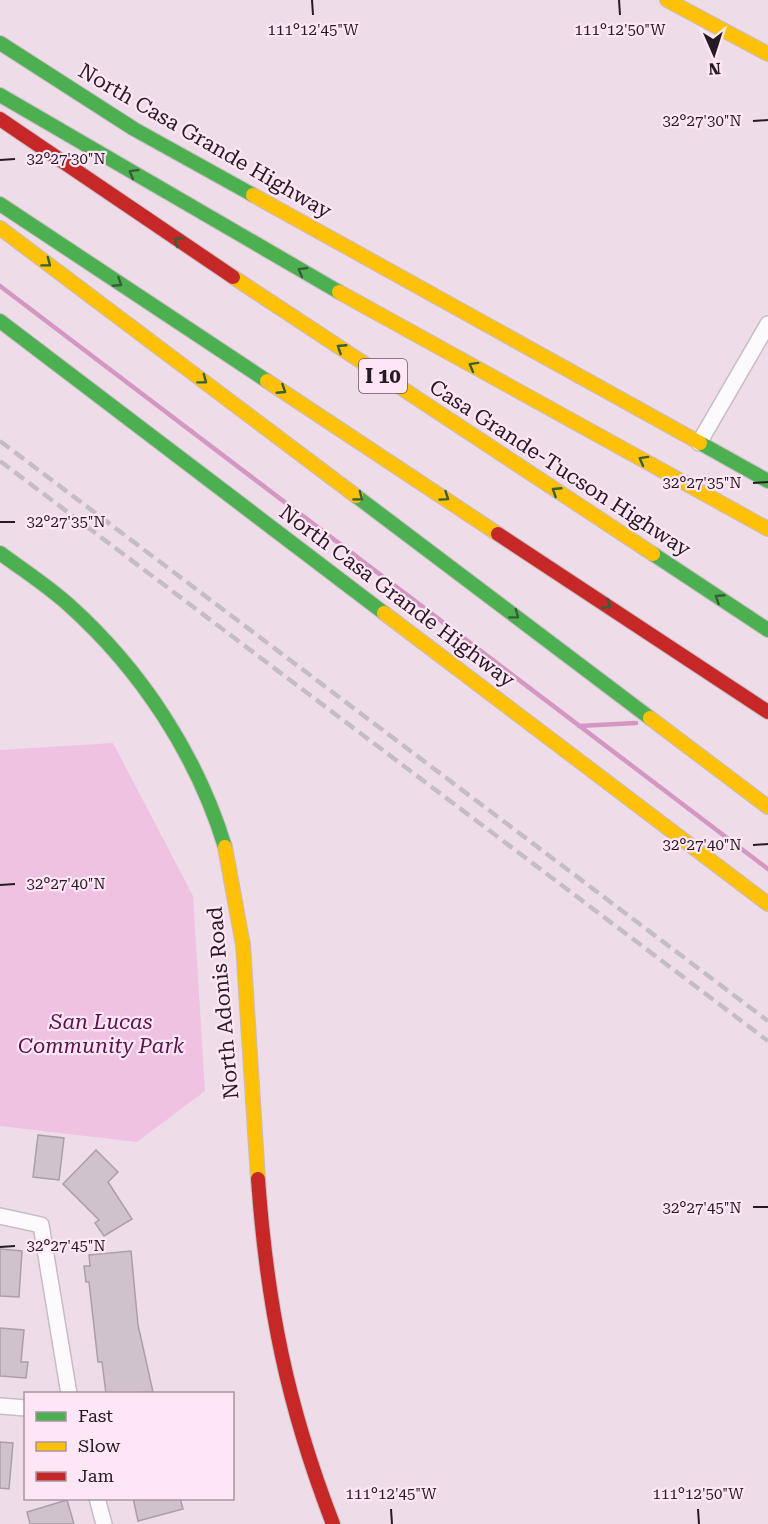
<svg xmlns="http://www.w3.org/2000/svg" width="768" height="1524" font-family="'Roboto Serif',serif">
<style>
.green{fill:#eec2e0}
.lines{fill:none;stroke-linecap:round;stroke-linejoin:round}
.stream{stroke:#d496c2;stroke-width:4.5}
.building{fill:#d0c2cb;stroke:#ab9fa7;stroke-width:1.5}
.street-casing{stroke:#c9bcc5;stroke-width:18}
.fast-casing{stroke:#c9bcc5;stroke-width:16}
.slow-casing{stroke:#c9bcc5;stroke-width:16}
.jam-casing{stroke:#c9bcc5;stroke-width:16}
.street{stroke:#fcfafc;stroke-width:15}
.fast{stroke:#4caf50;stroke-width:14}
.slow{stroke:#ffc107;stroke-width:14}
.jam{stroke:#c62828;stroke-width:14}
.rail{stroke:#c4bec2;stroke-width:4.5;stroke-dasharray:12 6;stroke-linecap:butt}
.oneway{stroke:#375e37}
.ticks{fill:none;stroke:#261b22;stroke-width:2}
.labels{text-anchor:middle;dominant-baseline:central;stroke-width:4.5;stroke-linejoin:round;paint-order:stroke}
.shield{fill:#ffe6f6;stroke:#675862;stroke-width:1.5}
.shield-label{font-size:20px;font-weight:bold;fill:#261b22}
.street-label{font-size:21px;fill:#261b22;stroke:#ffe6f6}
.park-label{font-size:21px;font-style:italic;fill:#5b124b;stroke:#ffe6f6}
.ticks-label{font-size:15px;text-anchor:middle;fill:#261b22;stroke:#ffe6f6;stroke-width:4.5;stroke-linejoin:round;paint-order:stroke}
</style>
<rect width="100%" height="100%" fill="#eedde8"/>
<!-- green -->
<polygon class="green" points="113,743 193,896 205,1091 137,1142 0,1126 0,750"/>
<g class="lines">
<!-- stream -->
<g class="stream">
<polyline points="0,286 768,869"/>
<polyline points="579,726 636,723"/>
</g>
</g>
<!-- building -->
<g class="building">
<polygon points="38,1135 64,1138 59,1180 33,1177"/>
<polygon points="96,1150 118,1172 108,1182 132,1219 104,1236 95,1223 99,1220 63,1184"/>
<polygon points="0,1249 22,1251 19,1297 0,1296"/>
<polygon points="131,1251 138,1325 153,1392 106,1394 102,1362 98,1362 89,1282 86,1282 84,1266 90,1266 89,1255"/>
<polygon points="0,1328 24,1330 21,1362 28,1362 26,1378 0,1376"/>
<polygon points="0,1442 13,1443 9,1489 0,1488"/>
<polygon points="133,1498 180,1498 183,1509 138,1521"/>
<polygon points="67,1500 74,1524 30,1524 27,1512"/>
</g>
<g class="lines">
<defs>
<g id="street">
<polyline points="699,443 768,324"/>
<polyline points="0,1216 41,1225 69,1394"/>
<polyline points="0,1406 26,1408"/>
<polyline points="97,1498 104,1524"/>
</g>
<g id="fast">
<polyline points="0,43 134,129 253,195"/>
<polyline points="0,95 339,292"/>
<polyline points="0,204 267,381"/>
<polyline points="0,321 384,613"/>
<polyline points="700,443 768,481"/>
<polyline points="356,496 650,718"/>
<path d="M0,553C23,570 48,586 70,606C141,670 197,755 225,847"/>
<polyline points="653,554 768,630"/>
</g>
<g id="slow">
<polyline points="667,0 768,54"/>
<polyline points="253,195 700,443"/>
<polyline points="0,228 356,496"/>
<polyline points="233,277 653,554"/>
<polyline points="339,292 768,529"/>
<polyline points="267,381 498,534"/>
<polyline points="384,613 768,904"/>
<polyline points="650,718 768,807"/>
<polyline points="225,847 243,945 258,1179"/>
</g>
<g id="jam">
<polyline points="0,119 233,277"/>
<polyline points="498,534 768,712"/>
<path d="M258,1179C267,1305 287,1405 333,1524"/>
</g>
</defs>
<!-- street casing -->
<use href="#street" class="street-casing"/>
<!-- fast casing -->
<use href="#fast" class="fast-casing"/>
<!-- slow casing -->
<use href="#slow" class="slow-casing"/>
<!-- jam casing -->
<use href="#jam" class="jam-casing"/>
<!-- street -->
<use href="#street" class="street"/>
<!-- fast -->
<use href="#fast" class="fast"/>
<!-- slow -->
<use href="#slow" class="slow"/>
<!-- jam -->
<use href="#jam" class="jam"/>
<!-- rail -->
<g class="rail">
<polyline points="0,441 768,1021"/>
<polyline points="0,461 768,1041"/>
</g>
</g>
<!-- one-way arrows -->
<defs><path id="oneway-chevron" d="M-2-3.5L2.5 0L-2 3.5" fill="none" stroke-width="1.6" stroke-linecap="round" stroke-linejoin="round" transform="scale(1.5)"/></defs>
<g class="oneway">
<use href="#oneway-chevron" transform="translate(133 173) rotate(-149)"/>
<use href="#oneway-chevron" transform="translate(178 241) rotate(-146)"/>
<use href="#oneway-chevron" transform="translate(47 263) rotate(37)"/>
<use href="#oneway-chevron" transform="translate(302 271) rotate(-150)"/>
<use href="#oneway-chevron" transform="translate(118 283) rotate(33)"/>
<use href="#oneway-chevron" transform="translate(341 348) rotate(-147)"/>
<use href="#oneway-chevron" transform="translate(473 366) rotate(-151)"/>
<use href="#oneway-chevron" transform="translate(203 380) rotate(37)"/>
<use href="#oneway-chevron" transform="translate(282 390) rotate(33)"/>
<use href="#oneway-chevron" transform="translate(643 460) rotate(-151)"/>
<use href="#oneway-chevron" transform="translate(556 491) rotate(-147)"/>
<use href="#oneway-chevron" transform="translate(359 497) rotate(37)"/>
<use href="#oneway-chevron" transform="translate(445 497) rotate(34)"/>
<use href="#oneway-chevron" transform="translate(719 598) rotate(-147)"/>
<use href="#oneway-chevron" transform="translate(607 605) rotate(34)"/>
<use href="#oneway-chevron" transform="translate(515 615) rotate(37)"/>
</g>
<!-- ticks -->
<path class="ticks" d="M312,0L313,15M619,0L620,15M753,121L768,120M0,160L15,159M753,483L768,482M0,522H15M753,845L768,844M0,885L15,884M753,1207H768M0,1247L15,1246M391,1509L392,1524M698,1509L699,1524"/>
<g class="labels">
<!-- shield labels -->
<rect class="shield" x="359" y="359" width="48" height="34" rx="4.5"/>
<g class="shield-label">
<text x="383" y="376">I 10</text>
</g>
<!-- street labels -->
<g class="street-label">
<text transform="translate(205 141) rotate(30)">North Casa Grande Highway</text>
<text transform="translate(560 468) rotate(33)">Casa Grande-Tucson Highway</text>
<text transform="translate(397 596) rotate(37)">North Casa Grande Highway</text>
<text transform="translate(223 1003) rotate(-95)">North Adonis Road</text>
</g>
<!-- park labels -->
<g class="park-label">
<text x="101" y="1022">San Lucas<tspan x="101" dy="24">Community Park</tspan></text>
</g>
</g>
<g class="ticks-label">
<text x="313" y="35">111°12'45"W</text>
<text x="620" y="35">111°12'50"W</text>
<text x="702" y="126">32°27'30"N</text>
<text x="66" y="164">32°27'30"N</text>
<text x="702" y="488">32°27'35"N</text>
<text x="66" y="527">32°27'35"N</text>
<text x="702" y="850">32°27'40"N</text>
<text x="66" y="889">32°27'40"N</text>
<text x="702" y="1213">32°27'45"N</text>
<text x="66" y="1251">32°27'45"N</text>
<text x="391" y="1499">111°12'45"W</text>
<text x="698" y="1499">111°12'50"W</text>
</g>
<!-- legend -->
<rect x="24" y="1392" width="210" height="108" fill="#ffe6f6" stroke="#a895a1" stroke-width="1.5"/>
<rect x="36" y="1412" width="30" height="9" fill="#4caf50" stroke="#a895a1" stroke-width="1.5"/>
<text x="78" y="1422" font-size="18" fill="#261b22">Fast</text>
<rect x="36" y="1442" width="30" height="9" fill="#ffc107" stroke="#a895a1" stroke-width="1.5"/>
<text x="78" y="1452" font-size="18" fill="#261b22">Slow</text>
<rect x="36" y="1472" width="30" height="9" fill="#c62828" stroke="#a895a1" stroke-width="1.5"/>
<text x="78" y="1482" font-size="18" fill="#261b22">Jam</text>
<!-- north arrow -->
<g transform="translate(714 54) rotate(177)" stroke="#ffe6f6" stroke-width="4.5" paint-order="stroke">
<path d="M0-4.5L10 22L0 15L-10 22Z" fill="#261b22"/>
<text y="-9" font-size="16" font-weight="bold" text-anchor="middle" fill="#261b22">N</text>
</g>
</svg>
